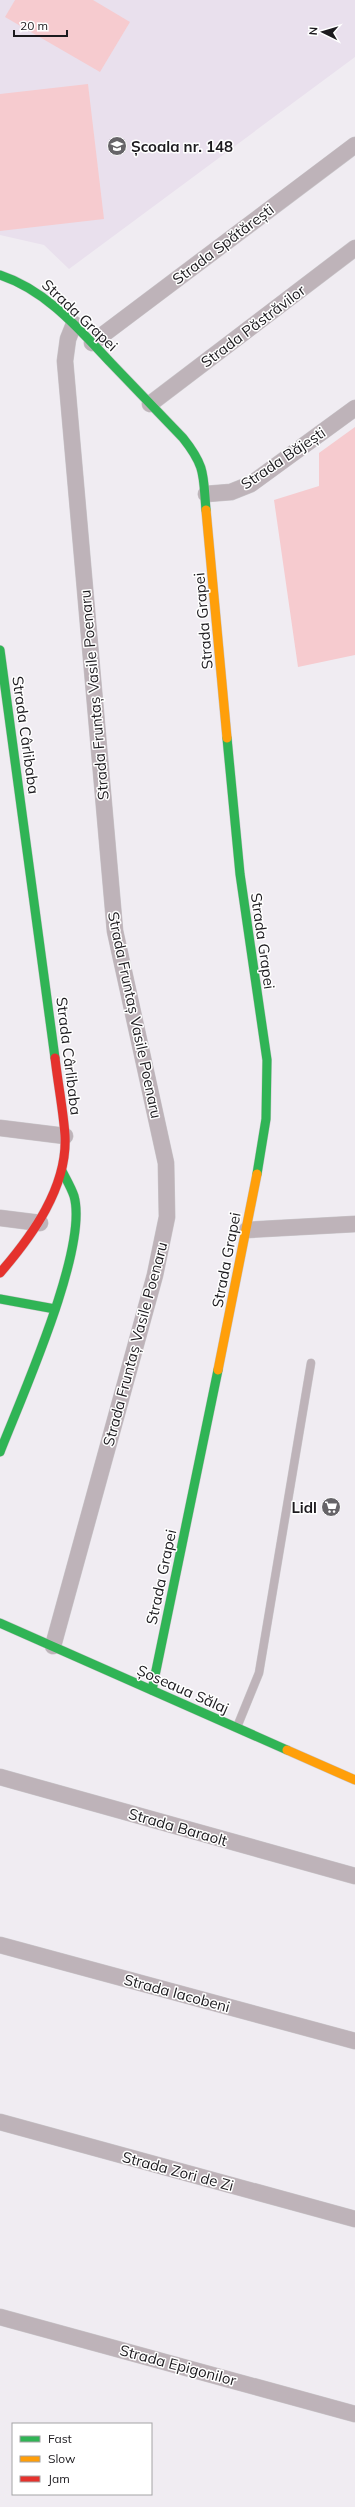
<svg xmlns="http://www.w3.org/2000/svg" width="355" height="2507" font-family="Mulish,sans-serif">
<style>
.built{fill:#e9e0ed}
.green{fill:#f6cbcf}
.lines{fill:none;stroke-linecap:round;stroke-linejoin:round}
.lane-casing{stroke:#cac7cb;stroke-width:9}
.street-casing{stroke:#cac7cb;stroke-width:17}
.fast-casing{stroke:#cac7cb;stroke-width:10}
.slow-casing{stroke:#cac7cb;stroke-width:10}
.jam-casing{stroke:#cac7cb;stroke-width:10}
.lane{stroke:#beb3b9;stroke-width:8}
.street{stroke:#beb3b9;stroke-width:16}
.fast{stroke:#30b455;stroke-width:9}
.slow{stroke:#ff9f0a;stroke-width:9}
.jam{stroke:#e5322d;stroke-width:9}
.labels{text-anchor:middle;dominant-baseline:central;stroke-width:3;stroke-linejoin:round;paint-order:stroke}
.poi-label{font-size:15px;font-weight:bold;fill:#1c1a1e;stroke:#fff;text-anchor:start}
.street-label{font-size:15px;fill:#1c1a1e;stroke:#fff}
</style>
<rect width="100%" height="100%" fill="#f0ecf2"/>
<!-- built -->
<polygon class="built" points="0,0 355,0 355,57 69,269 44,245 0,235"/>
<!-- green -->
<g class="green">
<polygon points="15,0 93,0 130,22 100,72 5,17"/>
<polygon points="88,84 104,219 0,231 0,94"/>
<polygon points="355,427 355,655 298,667 274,500 319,486 319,453"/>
</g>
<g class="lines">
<defs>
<polyline id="lane" points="237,1727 259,1673 311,1363"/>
<g id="street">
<polyline points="92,343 355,145"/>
<polyline points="150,404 355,248"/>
<polyline points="206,494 231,492 251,484 355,408"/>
<polyline points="0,1128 65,1136"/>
<polyline points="0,1218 40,1223"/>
<polyline points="247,1230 355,1224"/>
<polyline points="53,1646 155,1275 167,1217 166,1163 115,931 65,361 68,339 74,324"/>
<polyline points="0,1777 355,1876"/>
<polyline points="0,1945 355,2041"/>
<polyline points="0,2122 355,2219"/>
<polyline points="0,2317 355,2414"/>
</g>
<g id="fast">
<path d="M0,275C46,290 79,329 111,363C135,388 159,413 183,438C206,467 203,475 206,510"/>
<polyline points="0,650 55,1058"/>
<polyline points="227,738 240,874 267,1060 266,1119 257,1174"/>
<polyline points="0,1299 55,1309"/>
<path d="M0,1452C21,1398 89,1248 74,1196C71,1187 66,1179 62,1171"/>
<polyline points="0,1623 287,1750"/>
<polyline points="152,1690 218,1370"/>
</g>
<g id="slow">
<polyline points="206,510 227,738"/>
<polyline points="218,1370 257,1174"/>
<polyline points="287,1750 355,1780"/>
</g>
<path id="jam" d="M0,1273C32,1236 68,1187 65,1135C63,1109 58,1084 55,1058"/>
</defs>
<!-- lane casing -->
<use href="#lane" class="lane-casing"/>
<!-- street casing -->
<use href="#street" class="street-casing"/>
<!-- fast casing -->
<use href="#fast" class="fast-casing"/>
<!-- slow casing -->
<use href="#slow" class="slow-casing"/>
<!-- jam casing -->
<use href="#jam" class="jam-casing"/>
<!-- lane -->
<use href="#lane" class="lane"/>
<!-- street -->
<use href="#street" class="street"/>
<!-- fast -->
<use href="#fast" class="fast"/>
<!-- slow -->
<use href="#slow" class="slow"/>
<!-- jam -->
<use href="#jam" class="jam"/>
</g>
<!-- icons -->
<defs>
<symbol id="school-disc" viewBox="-11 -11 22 22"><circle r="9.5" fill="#666468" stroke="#fff"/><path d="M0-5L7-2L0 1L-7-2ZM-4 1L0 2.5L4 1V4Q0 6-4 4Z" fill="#fff"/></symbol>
<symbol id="supermarket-disc" viewBox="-11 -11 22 22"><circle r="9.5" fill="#666468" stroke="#fff"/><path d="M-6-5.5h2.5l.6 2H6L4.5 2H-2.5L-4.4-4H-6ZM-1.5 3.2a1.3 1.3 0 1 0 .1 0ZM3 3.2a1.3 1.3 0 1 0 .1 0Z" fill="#fff"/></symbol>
</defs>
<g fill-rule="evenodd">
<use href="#school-disc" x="106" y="135" width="22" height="22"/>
<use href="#supermarket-disc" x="320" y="1496" width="22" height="22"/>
</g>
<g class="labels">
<!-- poi labels -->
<g class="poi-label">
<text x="131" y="146">Școala nr. 148</text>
<text x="317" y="1507" text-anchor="end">Lidl</text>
</g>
<!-- street labels -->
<g class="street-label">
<text transform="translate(223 244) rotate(-37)">Strada Spătărești</text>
<text transform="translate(80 315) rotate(43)">Strada Grapei</text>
<text transform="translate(253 326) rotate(-37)">Strada Păstrăvilor</text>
<text transform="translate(283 458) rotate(-34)">Strada Băjești</text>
<text transform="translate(203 621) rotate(-95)">Strada Grapei</text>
<text transform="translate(94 695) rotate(-95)">Strada Fruntaș Vasile Poenaru</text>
<text transform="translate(26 735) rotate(82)">Strada Cârlibaba</text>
<text transform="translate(263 941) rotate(82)">Strada Grapei</text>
<text transform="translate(135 1015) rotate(78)">Strada Fruntaș Vasile Poenaru</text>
<text transform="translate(69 1056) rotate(83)">Strada Cârlibaba</text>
<text transform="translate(226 1260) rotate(-79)">Strada Grapei</text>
<text transform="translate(135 1344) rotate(-75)">Strada Fruntaș Vasile Poenaru</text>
<text transform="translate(161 1577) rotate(-78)">Strada Grapei</text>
<text transform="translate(183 1689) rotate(24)">Șoseaua Sălaj</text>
<text transform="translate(178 1827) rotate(16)">Strada Baraolt</text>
<text transform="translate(177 1993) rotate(15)">Strada Iacobeni</text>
<text transform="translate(178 2171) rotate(15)">Strada Zori de Zi</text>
<text transform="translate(178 2365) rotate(15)">Strada Epigonilor</text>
</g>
</g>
<!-- legend -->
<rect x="12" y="2423" width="140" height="72" fill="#ffffff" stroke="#a4a3a5"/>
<rect x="20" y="2436" width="20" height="6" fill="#30b455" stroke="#a4a3a5"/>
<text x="48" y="2443" font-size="12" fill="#1c1a1e">Fast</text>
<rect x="20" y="2456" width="20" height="6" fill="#ff9f0a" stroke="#a4a3a5"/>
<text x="48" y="2463" font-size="12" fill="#1c1a1e">Slow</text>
<rect x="20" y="2476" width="20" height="6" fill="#e5322d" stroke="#a4a3a5"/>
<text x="48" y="2483" font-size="12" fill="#1c1a1e">Jam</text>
<!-- north arrow -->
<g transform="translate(323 32) rotate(275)" stroke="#ffffff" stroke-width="3" paint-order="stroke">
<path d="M0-3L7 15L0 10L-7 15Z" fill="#1c1a1e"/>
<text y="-6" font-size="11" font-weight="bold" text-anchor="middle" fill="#1c1a1e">N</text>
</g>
<!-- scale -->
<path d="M14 30v6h53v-6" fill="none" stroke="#1c1a1e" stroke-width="2"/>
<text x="20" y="30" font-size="12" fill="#1c1a1e" stroke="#ffffff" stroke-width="3" paint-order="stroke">20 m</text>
</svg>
